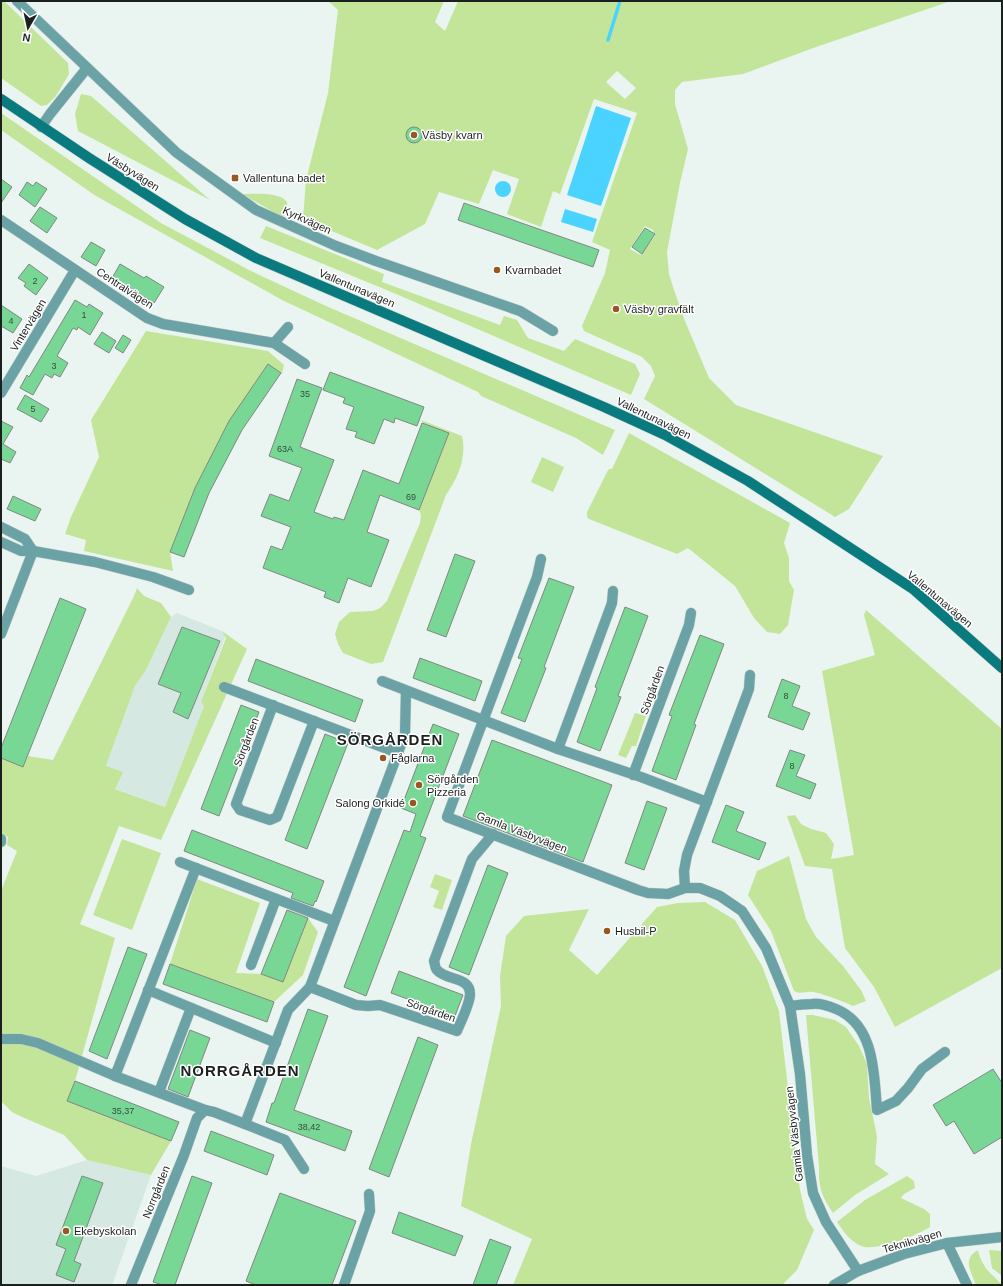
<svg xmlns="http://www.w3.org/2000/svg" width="1003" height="1286" font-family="Helvetica,sans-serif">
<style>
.built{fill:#d5e8e2}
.green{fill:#c2e59a;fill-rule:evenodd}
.water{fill:#4bd3ff}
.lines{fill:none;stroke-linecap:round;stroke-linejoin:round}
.stream{stroke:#4bd3ff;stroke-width:3.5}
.building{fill:#79d795;stroke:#808782}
.minor-casing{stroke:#c5cecc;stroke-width:11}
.tertiary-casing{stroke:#c5cecc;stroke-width:11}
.secondary-casing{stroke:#c5cecc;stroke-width:11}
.minor{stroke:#6ba2a5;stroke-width:10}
.tertiary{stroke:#6ba2a5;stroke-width:10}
.secondary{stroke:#097b7f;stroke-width:10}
.poi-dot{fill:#985821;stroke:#fff;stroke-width:1.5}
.labels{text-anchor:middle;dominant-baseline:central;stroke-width:3;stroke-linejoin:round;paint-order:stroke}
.number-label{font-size:9px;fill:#324d3c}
.poi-label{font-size:11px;fill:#1b1f1e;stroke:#fff;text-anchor:start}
.street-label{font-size:11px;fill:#1b1f1e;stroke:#fff}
.district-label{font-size:15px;font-weight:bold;letter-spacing:1px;fill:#1b1f1e;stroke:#fff}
</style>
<rect width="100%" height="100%" fill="#eaf5f2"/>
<!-- built -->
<g class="built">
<polygon points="177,613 222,631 226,635 201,702 204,706 165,807 100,783 135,686 146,670 171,617"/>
<polygon points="87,1160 151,1175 112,1285 1,1285 1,1166 36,1176"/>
</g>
<!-- green -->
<g class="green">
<polygon points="1,1 4,1 68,63 69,74 56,96 47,105 41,106 1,78"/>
<path d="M328,1H444L435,22L445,31L458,1H951L816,47L743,74L682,82L675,90V104L688,149L680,183L667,252L669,274L673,287L685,321L709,378L736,405L883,456L849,509L835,517L644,399L655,376L651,366L642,357L584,331L582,326L605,273L610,250L592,242L637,113L594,99L560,194L553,191L541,227L507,214L519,179L493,170L479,204L439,192L425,224L377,250L303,219L306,180L328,93L338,10ZM617,71L636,88L625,99L606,82ZM645,226L653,230L655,236L641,255L630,249Z"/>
<polygon points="81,94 91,96 210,200 78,131 75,114"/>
<polygon points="1,113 161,223 251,271 326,306 615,430 603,455 576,438 481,396 478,392 282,300 96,196 1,130"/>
<path d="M244,194C256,194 280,192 287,202C288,209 288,213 282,217L244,195Z"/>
<polygon points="266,226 384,274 382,282 500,325 504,316 517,320 528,338 564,351 575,339 635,364 640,374 631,395 389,291 260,238"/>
<polygon points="146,331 268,351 284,365 282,374 268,364 227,425 196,486 170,552 173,571 84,551 86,540 65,534 71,517 99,457 91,420"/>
<path d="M421,420L462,436C467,458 458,477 446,495L383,662L371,664L343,653L338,644L335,634L339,622L350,612L373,611L380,608L387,601L420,523L421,515L419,510L449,434L424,424Z"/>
<polygon points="629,433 790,523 784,543 789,558 789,581 794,590 788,625 780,634 767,632 754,618 735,586 688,548 677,554 589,519 587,517 587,512 607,472 609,469 612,469"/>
<polygon points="542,457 564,467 553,492 531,482"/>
<polygon points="137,588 144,596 161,603 171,617 146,670 135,686 106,766 123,772 115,789 165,807 204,706 201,702 226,638 222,631 247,649 161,840 119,826 80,924 115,938 75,1081 67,1101 171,1141 151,1175 87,1160 64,1135 22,1117 12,1112 2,1102 1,1098 1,891 17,851 7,845 8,837 1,833 1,758 23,767 28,756 53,760 134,596"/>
<polygon points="866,610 1002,729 1002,968 895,1027 874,987 845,948 832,869 805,866 787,816 795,815 801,824 811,829 826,833 834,844 831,859 854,855 822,671 875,655 864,615"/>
<polygon points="635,713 646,716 636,746 632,746 626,758 618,755"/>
<polygon points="122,839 161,853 132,930 93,915"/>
<path d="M789,856L806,919L816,937L843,966L861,990L866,1001L853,1006C845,1002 821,993 813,992C805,991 801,995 794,991L771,931L748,895L757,871Z"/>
<polygon points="435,874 452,880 442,910 433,907 439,891 430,887"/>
<polygon points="197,879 260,903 236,973 261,974 283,982 308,918 318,932 303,975 274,1002 170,964"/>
<polygon points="705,902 735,920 762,966 779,1011 800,1190 807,1219 814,1230 797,1270 782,1285 513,1285 532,1239 461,1206 471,1144 501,1006 500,976 506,936 524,916 589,909 569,950 597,975 657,907 678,903"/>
<path d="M806,1015H813L835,1020L846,1027L859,1046L867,1064L869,1098L877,1136L875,1164L889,1174L855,1195L833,1213C822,1197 818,1187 819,1167Z"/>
<path d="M907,1176L914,1181L915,1188L904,1194L901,1198L924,1209L930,1214V1227C918,1235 875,1252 861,1246C850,1241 844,1232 837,1222L865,1200Z"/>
<path d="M978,1250C982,1268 991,1273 1002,1285H976C972,1273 961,1259 978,1250Z"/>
<polygon points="989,1250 1002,1251 1002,1276 992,1268"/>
</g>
<!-- water -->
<g class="water">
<polygon points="596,106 631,118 601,206 567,195"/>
<circle cx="503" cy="189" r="8"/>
<polygon points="565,209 597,219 593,232 561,222"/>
</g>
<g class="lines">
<!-- stream -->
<polyline class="stream" points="608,40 620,1"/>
</g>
<!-- building -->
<g class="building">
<circle cx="414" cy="135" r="8"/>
<polygon points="1,179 12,187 1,203"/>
<polygon points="27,182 33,186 36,182 47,189 35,207 19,195"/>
<polygon points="464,203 599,250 593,267 458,220"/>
<polygon points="40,207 57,218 47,233 30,221"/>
<polygon points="645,228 655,234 642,254 632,247"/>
<polygon points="91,242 105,250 96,266 81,257"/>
<polygon points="29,264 48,278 36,295 24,286 26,283 18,278"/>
<polygon points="120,264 144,278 146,276 164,287 154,303 127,286 126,288 111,280"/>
<polygon points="75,300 87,307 89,304 103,313 90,335 78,327 77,330 73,328 57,356 68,363 60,377 54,374 52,378 45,374 33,395 20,388 27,375 29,377"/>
<polygon points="1,305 22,319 13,333 1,326"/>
<polygon points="102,332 116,341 109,353 94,344"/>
<polygon points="123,335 131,340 123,353 115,348"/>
<polygon points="268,364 281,373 242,430 209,493 184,557 170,552 195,488 229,421"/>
<polygon points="330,372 424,407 417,426 395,418 394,423 384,419 374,444 355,437 357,432 346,429 354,407 343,403 345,398 323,390"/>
<polygon points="297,379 322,388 300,447 334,460 314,512 333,519 334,517 344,520 363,470 399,484 422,423 449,433 419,510 380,495 367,532 389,540 371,587 348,578 339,603 324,597 326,592 263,568 271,546 282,550 291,527 261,516 270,494 289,501 302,468 269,456"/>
<polygon points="25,395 49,409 41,422 17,409"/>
<polygon points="1,421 13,427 3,444 16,452 10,463 1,459"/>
<polygon points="13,496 41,509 35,521 7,509"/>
<polygon points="455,554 475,561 446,637 427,630"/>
<polygon points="549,578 574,587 544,667 546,668 525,722 501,713 522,659 518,658"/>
<polygon points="60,598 86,609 23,767 1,758 1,748"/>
<polygon points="625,607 648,616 618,696 621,697 600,751 577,742 597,688 595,687"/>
<polygon points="182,627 220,641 188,719 173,712 181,693 158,684"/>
<polygon points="700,635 724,644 694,724 696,725 676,780 652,771 672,716 669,715"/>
<polygon points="420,658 482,681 475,701 413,678"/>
<polygon points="256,659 363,700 355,722 248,681"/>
<polygon points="782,679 800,686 792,706 810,713 803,730 768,717"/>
<polygon points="241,705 259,712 219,816 201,809"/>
<polygon points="433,724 459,734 420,836 426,838 366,996 344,987 404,830 410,832 416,814 401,808"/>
<polygon points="325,734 348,743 307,849 285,840"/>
<polygon points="492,740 612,785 583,862 463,816"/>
<polygon points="790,750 805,755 796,776 816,784 810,799 776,786"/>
<polygon points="647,801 667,808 644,870 625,863"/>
<polygon points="726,805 744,812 736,831 766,843 759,860 712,842"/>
<polygon points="192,830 324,881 316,902 315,901 313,906 291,898 293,893 184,851"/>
<polygon points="488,865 508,873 469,975 449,967"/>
<polygon points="287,910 308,918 283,982 261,974"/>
<polygon points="128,947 147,954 107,1059 89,1051"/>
<polygon points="170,964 274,1002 267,1022 163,984"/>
<polygon points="399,971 463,995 455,1016 391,993"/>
<polygon points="308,1009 328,1016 294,1110 352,1131 345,1151 266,1122 272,1103 274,1103"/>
<polygon points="190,1030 210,1038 188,1097 168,1089"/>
<polygon points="418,1037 438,1045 389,1177 369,1169"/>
<polygon points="993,1069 1002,1083 1002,1137 974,1154 954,1121 946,1126 933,1105"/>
<polygon points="75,1081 179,1122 171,1141 67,1101"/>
<polygon points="211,1131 274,1155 267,1175 204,1151"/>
<polygon points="82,1176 103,1183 74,1261 81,1264 74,1282 56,1275 66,1249 56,1245"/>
<polygon points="192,1176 212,1183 175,1285 163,1285 153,1282"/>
<polygon points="280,1193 356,1221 332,1285 256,1285 246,1281"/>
<polygon points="399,1212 463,1236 455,1256 392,1233"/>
<polygon points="490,1239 511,1247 496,1285 473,1285"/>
</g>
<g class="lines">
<defs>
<g id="minor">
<polyline points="17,1 177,153 256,210 336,246 376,261 520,311 553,331"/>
<polyline points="41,127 50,114 87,68"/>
<polyline points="1,220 147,318 163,324 274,343 305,364"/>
<polyline points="274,343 288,327"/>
<polyline points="1,393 75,270"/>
<polyline points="1,527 25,539 33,551"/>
<polyline points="1,542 21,551 33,551 95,562 153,577 189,590"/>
<polyline points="541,559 537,577 447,817 638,890 648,893 668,894 685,888 700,888 720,896 742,911 766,948 790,1006 800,1074 807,1155 813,1193 826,1222 858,1271"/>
<polyline points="1,634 33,551"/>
<polyline points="382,681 558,749 641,777 707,802"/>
<polyline points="224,687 398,753"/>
<path d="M406,691L405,734L310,987L356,1005L368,1006L380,1005L457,1031C461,1021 469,1006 470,995C471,976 446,981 437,970C435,968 435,964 434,961L472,859L493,834"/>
<polyline points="273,705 236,804 240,810 270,820 277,817 314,721"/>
<polyline points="558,749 612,603 613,591"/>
<polyline points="633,775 689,625 691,613"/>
<polyline points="1,839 1,842"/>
<polyline points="180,862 334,921"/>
<polyline points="685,888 684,871 687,855 749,689 750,675"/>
<polyline points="251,965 276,899"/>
<polyline points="148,990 276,1043"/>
<path d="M790,1006C797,1005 805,1004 812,1004C820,1003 829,1006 836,1009C875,1025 874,1074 877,1110L896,1101L908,1088L922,1069L945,1052"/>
<polyline points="1,1039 21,1039 38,1043 115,1076 205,1110"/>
<polyline points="115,1076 196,868"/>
<polyline points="159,1092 191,1008"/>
<polyline points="245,1124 285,1140 304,1169"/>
<polyline points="947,1243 967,1285"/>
<polyline points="131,1285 184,1155 197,1118 205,1110 214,1112 245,1124 288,1010 310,987"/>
<polyline points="344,1285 370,1211 369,1194"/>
</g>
<polyline id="tertiary" points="834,1285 858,1271 904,1254 947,1243 1002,1237"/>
<polyline id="secondary" points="1,99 89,158 185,219 256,258 604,407 665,435 748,481 913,589 1002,668"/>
</defs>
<!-- minor casing -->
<use href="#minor" class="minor-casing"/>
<!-- tertiary casing -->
<use href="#tertiary" class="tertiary-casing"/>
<!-- secondary casing -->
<use href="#secondary" class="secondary-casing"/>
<!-- minor -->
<use href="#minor" class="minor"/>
<!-- tertiary -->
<use href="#tertiary" class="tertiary"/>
<!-- secondary -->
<use href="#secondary" class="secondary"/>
</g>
<!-- markers -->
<g class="poi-dot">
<circle cx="414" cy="135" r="4"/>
<rect x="231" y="174" width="8" height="8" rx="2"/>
<circle cx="497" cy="270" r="4"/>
<circle cx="616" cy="309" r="4"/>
<circle cx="383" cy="758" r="4"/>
<circle cx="419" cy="785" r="4"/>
<circle cx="413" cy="803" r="4"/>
<circle cx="607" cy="931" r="4"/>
<circle cx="66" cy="1231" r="4"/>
</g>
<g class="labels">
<!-- number labels -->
<g class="number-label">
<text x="35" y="281">2</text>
<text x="84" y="315">1</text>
<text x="11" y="321">4</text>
<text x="54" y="366">3</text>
<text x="305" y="394">35</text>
<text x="33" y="409">5</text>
<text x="285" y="449">63A</text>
<text x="411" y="497">69</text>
<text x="786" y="696">8</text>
<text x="792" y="766">8</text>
<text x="123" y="1111">35,37</text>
<text x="309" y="1127">38,42</text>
</g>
<!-- poi labels -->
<g class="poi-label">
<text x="422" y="135">Väsby kvarn</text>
<text x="243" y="178">Vallentuna badet</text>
<text x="505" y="270">Kvarnbadet</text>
<text x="624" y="309">Väsby gravfält</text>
<text x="391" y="758">Fåglarna</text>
<text x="427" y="779">Sörgården<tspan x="427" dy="13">Pizzeria</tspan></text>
<text x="405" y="803" text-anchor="end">Salong Orkidé</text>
<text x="615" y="931">Husbil-P</text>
<text x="74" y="1231">Ekebyskolan</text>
</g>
<!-- street labels -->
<g class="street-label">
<text transform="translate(133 172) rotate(32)">Väsbyvägen</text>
<text transform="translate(307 220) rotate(24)">Kyrkvägen</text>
<text transform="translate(125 288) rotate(33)">Centralvägen</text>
<text transform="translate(357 288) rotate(23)">Vallentunavägen</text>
<text transform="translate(28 325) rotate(-59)">Vintervägen</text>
<text transform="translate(654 418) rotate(26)">Vallentunavägen</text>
<text transform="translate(940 599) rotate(40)">Vallentunavägen</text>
<text transform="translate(652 690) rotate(-70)">Sörgården</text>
<text transform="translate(246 742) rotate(-69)">Sörgården</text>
<text transform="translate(522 832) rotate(21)">Gamla Väsbyvägen</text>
<text transform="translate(431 1010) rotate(19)">Sörgården</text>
<text transform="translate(794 1134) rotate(-96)">Gamla Väsbyvägen</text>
<text transform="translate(156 1192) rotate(-68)">Norrgården</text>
<text transform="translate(912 1241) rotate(-16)">Teknikvägen</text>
</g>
<!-- district labels -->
<g class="district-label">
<text x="390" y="739">SÖRGÅRDEN</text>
<text x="240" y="1070">NORRGÅRDEN</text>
</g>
</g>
<!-- border -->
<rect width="1003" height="1286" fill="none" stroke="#1b1f1e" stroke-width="4"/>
<!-- north arrow -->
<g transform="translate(28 28) rotate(189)" stroke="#ffffff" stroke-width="3" paint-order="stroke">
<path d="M0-3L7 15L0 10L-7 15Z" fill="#1b1f1e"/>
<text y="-6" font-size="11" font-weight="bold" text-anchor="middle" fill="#1b1f1e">N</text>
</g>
</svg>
